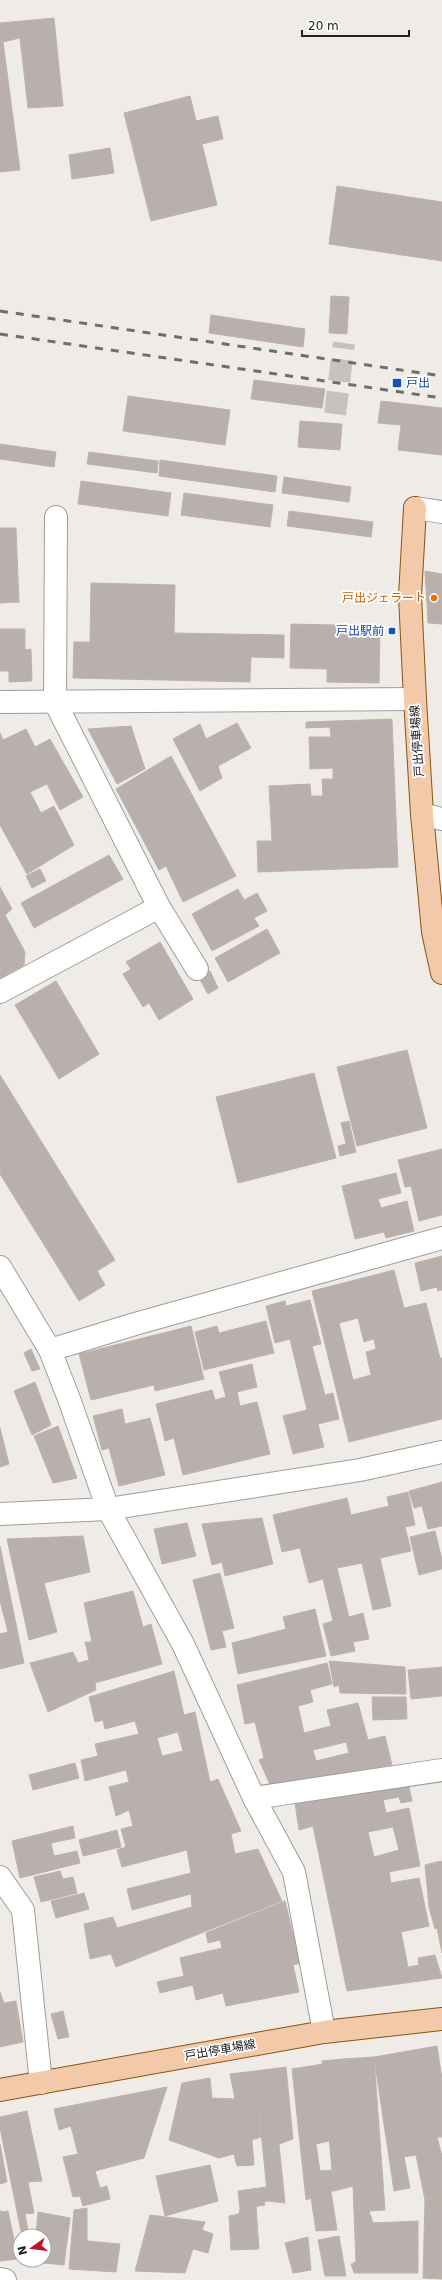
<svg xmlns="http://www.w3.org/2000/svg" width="442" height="2280" font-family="'DejaVu Sans','Noto Sans JP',sans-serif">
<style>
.building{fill:#b9b0ad;stroke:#c0b2ab;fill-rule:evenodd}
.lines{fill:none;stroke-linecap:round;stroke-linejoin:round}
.minor-tunnel{stroke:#c6c3bf;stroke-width:22;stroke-dasharray:22 11;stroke-linecap:butt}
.minor-casing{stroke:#9d9d9d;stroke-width:24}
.major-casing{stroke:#8c5310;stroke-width:24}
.minor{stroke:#fff;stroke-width:22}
.major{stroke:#f3caa9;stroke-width:22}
.rail{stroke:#6e6e6e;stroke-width:3;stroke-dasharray:8 8;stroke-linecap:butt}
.transit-dot{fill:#1a4fb4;stroke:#fff;stroke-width:1.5}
.food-dot{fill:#e8710a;stroke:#fff;stroke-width:1.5}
.labels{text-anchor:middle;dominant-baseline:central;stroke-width:3.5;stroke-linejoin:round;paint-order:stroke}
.transit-label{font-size:12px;fill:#164399;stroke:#fff;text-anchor:start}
.food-label{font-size:12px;fill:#c56008;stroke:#fff;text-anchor:end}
.street-label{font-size:12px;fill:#202020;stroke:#fff}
</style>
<rect width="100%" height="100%" fill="#efece7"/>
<!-- building -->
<g class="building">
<polygon points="54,18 63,106 28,108 20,38 3,42 20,170 0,172 0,23"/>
<polygon points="190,96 196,121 218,116 223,139 202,144 217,205 151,221 124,113"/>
<polygon points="110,148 114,173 72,179 69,155"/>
<polygon points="337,186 442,202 442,261 329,244"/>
<polygon points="331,296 349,297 347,334 329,333"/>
<polygon points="211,315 305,329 303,347 209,333"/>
<polygon points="254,380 325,389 322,408 251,399"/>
<polygon points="128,396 230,410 225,445 123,431"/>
<polygon points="381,401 442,408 442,455 398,450 401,425 378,423"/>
<polygon points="300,421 342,424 340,450 298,447"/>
<polygon points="0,444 56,452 54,467 0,459"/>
<polygon points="89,452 158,461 157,473 87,464"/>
<polygon points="160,460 277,476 275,492 159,476"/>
<polygon points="284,477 351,487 349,502 282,493"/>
<polygon points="81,481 171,493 168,516 78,504"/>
<polygon points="184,493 273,505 270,527 181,515"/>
<polygon points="289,511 373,522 371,537 287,526"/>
<polygon points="0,528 16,528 19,602 0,603"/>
<polygon points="425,571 442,574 442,624 428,623"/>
<polygon points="91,583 175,585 174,633 284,635 284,658 251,657 250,682 73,678 74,642 90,642"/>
<polygon points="291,624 380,626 379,683 327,682 327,669 290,668"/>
<polygon points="0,629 25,629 25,650 31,649 32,681 9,682 9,671 0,671"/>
<polygon points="392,719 398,867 258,872 257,841 272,841 269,786 310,784 311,796 323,796 322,779 333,779 333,768 310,769 309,737 331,737 330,727 306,728 306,722"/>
<polygon points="237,723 251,748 218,766 222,778 200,791 173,739 200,724 206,739"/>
<polygon points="131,726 145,769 117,784 88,729"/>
<polygon points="26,729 35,747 50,739 83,797 60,810 47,784 30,792 41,813 54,806 74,845 27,874 0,825 0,733 3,740"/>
<polygon points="171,756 236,876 183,902 166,866 159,870 116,789"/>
<polygon points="109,855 123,879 34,928 21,903"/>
<polygon points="40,869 46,881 32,888 26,876"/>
<polygon points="0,887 12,909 5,915 25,952 24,965 0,978"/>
<polygon points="238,889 244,900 257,893 267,911 254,918 259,926 212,951 192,914"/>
<polygon points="267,929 280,953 228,982 215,958"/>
<polygon points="160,942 193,999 159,1020 149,1003 143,1007 123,974 131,969 126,962"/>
<polygon points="210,971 218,988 208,994 199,978"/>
<polygon points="56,981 99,1054 59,1079 15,1005"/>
<polygon points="407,1050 427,1128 357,1146 337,1067"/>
<polygon points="314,1073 336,1158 238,1183 216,1097"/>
<polygon points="0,1075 115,1260 97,1271 105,1285 79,1301 0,1174"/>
<polygon points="349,1121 356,1152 340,1156 338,1146 346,1144 341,1123"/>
<polygon points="442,1149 442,1215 419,1221 411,1186 405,1187 398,1160"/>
<polygon points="396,1173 401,1193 378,1199 381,1208 407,1201 414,1231 386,1238 384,1232 355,1239 342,1186"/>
<polygon points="442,1256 442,1290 438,1291 437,1287 421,1291 415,1263"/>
<path d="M394,1270L404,1308L426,1303L440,1358H442V1419L349,1442L312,1291ZM358,1318L364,1342L374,1339L376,1349L366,1352L371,1375L353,1380L339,1323Z"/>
<polygon points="310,1300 321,1344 312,1346 325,1395 333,1393 339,1419 318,1424 324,1447 293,1454 283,1416 307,1410 290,1339 275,1343 266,1306 285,1301 286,1306"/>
<polygon points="266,1321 274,1353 204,1370 195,1332 217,1326 219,1333"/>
<polygon points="191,1326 204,1379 155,1391 154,1385 91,1400 79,1354"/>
<polygon points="31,1349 40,1369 32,1371 24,1353"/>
<polygon points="252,1364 257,1387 237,1392 240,1406 257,1402 270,1454 183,1475 174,1438 165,1441 156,1404 212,1390 215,1400 226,1397 219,1372"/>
<polygon points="35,1382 51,1425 32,1435 14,1391"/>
<polygon points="122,1409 125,1424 150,1418 165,1475 119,1486 109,1448 102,1450 93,1416"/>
<polygon points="58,1426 77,1478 53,1483 34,1436"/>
<polygon points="0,1428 9,1464 0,1467"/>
<polygon points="442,1482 442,1526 428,1529 422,1506 414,1508 409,1491"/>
<polygon points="408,1492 415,1525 405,1527 411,1551 380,1558 391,1606 373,1610 362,1563 337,1568 349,1617 363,1613 369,1639 353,1642 355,1651 331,1656 323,1624 333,1621 323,1579 309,1583 300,1548 282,1552 273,1515 347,1498 351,1515 389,1506 387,1497"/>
<polygon points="262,1518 273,1564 225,1576 222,1562 212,1565 202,1524"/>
<polygon points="187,1523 196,1556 162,1564 154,1529"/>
<polygon points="435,1531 442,1560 442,1569 419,1575 410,1537"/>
<polygon points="83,1536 90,1572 44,1583 57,1632 29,1640 7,1539"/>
<polygon points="0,1546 24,1663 0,1669 0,1634 8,1632 0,1601"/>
<polygon points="220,1573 234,1628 222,1631 226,1647 211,1650 193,1580"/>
<polygon points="133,1591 143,1627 151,1624 162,1664 95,1683 96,1690 48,1712 30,1663 73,1652 78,1663 89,1660 85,1642 92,1642 84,1603"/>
<polygon points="315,1609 326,1656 238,1674 232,1643 286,1629 283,1617"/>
<polygon points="329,1661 405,1667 406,1694 340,1693 339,1685 334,1687"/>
<path d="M327,1663L332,1684L310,1690L313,1702L298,1706L304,1733L331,1726L327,1710L358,1703L368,1740L385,1736L392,1765L272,1789L259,1760L264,1758L255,1722L245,1724L237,1685ZM346,1742L349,1753L316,1761L313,1750Z"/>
<polygon points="442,1667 442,1696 411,1699 408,1670"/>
<path d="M174,1671L184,1715L195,1712L210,1782L218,1779L241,1831L231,1834L235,1854L258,1849L282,1901L116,1967L111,1954L90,1959L84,1924L113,1917L117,1928L192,1907L191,1894L132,1910L127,1889L191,1873L187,1850L122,1867L117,1850L126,1847L121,1829L133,1826L129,1810L116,1816L109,1787L129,1782L126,1770L85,1781L81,1760L98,1756L95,1744L139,1734L135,1721L105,1729L103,1720L95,1722L89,1697ZM178,1732L183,1751L162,1756L157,1738Z"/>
<polygon points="372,1697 406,1697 407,1719 373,1720"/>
<polygon points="75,1763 79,1778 33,1790 29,1775"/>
<path d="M408,1782L412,1801L401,1803L399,1797L383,1800L386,1813L409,1808L420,1866L389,1872L391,1883L419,1878L429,1926L401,1932L408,1967L419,1965L418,1958L435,1955L442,1978L347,1991L313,1826L299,1830L295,1803ZM393,1827L399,1850L374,1857L368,1832Z"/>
<polygon points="73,1826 75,1838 51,1843 54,1856 77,1851 80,1863 20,1878 12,1841"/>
<polygon points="117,1830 121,1847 83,1856 79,1840"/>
<polygon points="441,1861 442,1864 442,1953 437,1928 435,1929 429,1907 425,1865"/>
<polygon points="60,1871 63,1879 73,1877 77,1893 41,1902 34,1877"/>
<polygon points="84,1893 89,1909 56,1918 51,1901"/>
<polygon points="285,1901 300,1963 293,1965 299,1992 226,2006 223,1993 196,2000 193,1985 160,1993 157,1982 184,1976 180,1958 222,1948 220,1940 208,1943 206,1933"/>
<polygon points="0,1992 4,2003 16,2001 23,2042 0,2047"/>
<polygon points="63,2011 69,2037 58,2039 51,2014"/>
<polygon points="437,2046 442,2079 442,2137 437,2137 442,2156 442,2197 425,2200 416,2155 404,2157 410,2188 394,2191 374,2057"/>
<polygon points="374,2057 385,2210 369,2211 373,2223 418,2221 418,2273 354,2273 351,2264 356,2262 353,2186 343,2059"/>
<polygon points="343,2059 353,2186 334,2191 322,2061"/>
<polygon points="323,2064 329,2141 316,2144 320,2171 332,2170 334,2191 331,2191 337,2230 316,2231 311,2198 306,2200 292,2069"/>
<polygon points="286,2067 293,2139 279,2144 285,2203 268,2201 255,2071"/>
<polygon points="255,2071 261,2137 252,2140 254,2165 237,2166 234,2154 219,2158 169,2140 182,2083 210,2078 212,2098 235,2099 230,2074"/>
<polygon points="167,2087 144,2158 95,2171 100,2188 107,2186 110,2199 83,2206 80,2196 73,2197 63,2157 78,2154 71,2126 59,2130 54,2109"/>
<polygon points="27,2111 42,2181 28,2182 34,2213 25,2214 29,2236 22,2236 0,2128 0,2117"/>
<polygon points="0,2144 7,2182 0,2184"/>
<polygon points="210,2165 218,2201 165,2216 156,2176"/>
<polygon points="266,2187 268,2201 264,2202 265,2205 240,2209 238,2191"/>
<polygon points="442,2197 442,2279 423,2278 425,2200"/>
<polygon points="256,2206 259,2249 231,2250 229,2216 239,2214 240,2209"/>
<polygon points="87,2208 87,2241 120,2244 116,2272 69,2269 74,2210"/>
<polygon points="0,2210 1,2212 8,2211 18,2259 0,2261"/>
<polygon points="38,2212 70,2218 64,2265 33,2262 33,2260 44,2260 44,2236 36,2236"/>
<polygon points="150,2215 205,2222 202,2230 213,2234 208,2253 193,2249 185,2273 135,2271"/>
<polygon points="339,2236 346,2276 325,2276 318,2240"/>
<polygon points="308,2237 311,2270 293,2273 285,2243"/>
</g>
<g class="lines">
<!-- minor-tunnel -->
<polyline class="minor-tunnel" points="335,414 344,343"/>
<defs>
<g id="minor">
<polyline points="415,508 442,512"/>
<polyline points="0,702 415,699"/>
<polyline points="422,814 442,819"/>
<polyline points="159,907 197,969"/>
<polyline points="0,992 159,907 55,702 56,517"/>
<polyline points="0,1267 50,1350"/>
<polyline points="0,1514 108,1509 360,1470 442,1452"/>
<polyline points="254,1798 442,1770"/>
<polyline points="0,1877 23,1910 41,2083"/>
<polyline points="324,2032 294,1872 254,1798 183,1644 108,1509 69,1399 50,1350 135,1324 442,1238"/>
<polyline points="0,2279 5,2280"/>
</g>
<g id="major">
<polyline points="415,508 410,596 415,699 422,814 433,932 442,973"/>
<polyline points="0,2090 324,2032 442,2019"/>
</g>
</defs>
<!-- minor casing -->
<use href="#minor" class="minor-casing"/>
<!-- major casing -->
<use href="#major" class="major-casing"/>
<!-- minor -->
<use href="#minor" class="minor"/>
<!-- major -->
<use href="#major" class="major"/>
<!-- rail -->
<g class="rail">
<polyline points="0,311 442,376"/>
<polyline points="0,334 442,398"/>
</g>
</g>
<!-- markers -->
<g class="transit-dot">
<rect x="392" y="378" width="10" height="10" rx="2"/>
<rect x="388" y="627" width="8" height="8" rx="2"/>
</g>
<circle class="food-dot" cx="434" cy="598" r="4"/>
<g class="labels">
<!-- transit labels -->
<g class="transit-label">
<text x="406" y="383">戸出</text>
<text x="384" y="631" text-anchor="end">戸出駅前</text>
</g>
<!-- food labels -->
<g class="food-label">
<text x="426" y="598">戸出ジェラート</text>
</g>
<!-- street labels -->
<g class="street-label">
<text transform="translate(417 741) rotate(-94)">戸出停車場線</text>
<text transform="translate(220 2050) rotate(-10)">戸出停車場線</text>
</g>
</g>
<!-- north arrow -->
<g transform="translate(32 2248) rotate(256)"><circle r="19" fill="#ffffff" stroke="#a6a6a6"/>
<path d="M0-3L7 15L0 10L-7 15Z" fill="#bb152a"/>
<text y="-6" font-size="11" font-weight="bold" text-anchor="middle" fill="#202020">N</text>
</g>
<!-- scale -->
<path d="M302 30v6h107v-6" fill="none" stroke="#202020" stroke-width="2"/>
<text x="308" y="30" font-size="12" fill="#202020" stroke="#ffffff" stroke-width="3" paint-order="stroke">20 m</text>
</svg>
